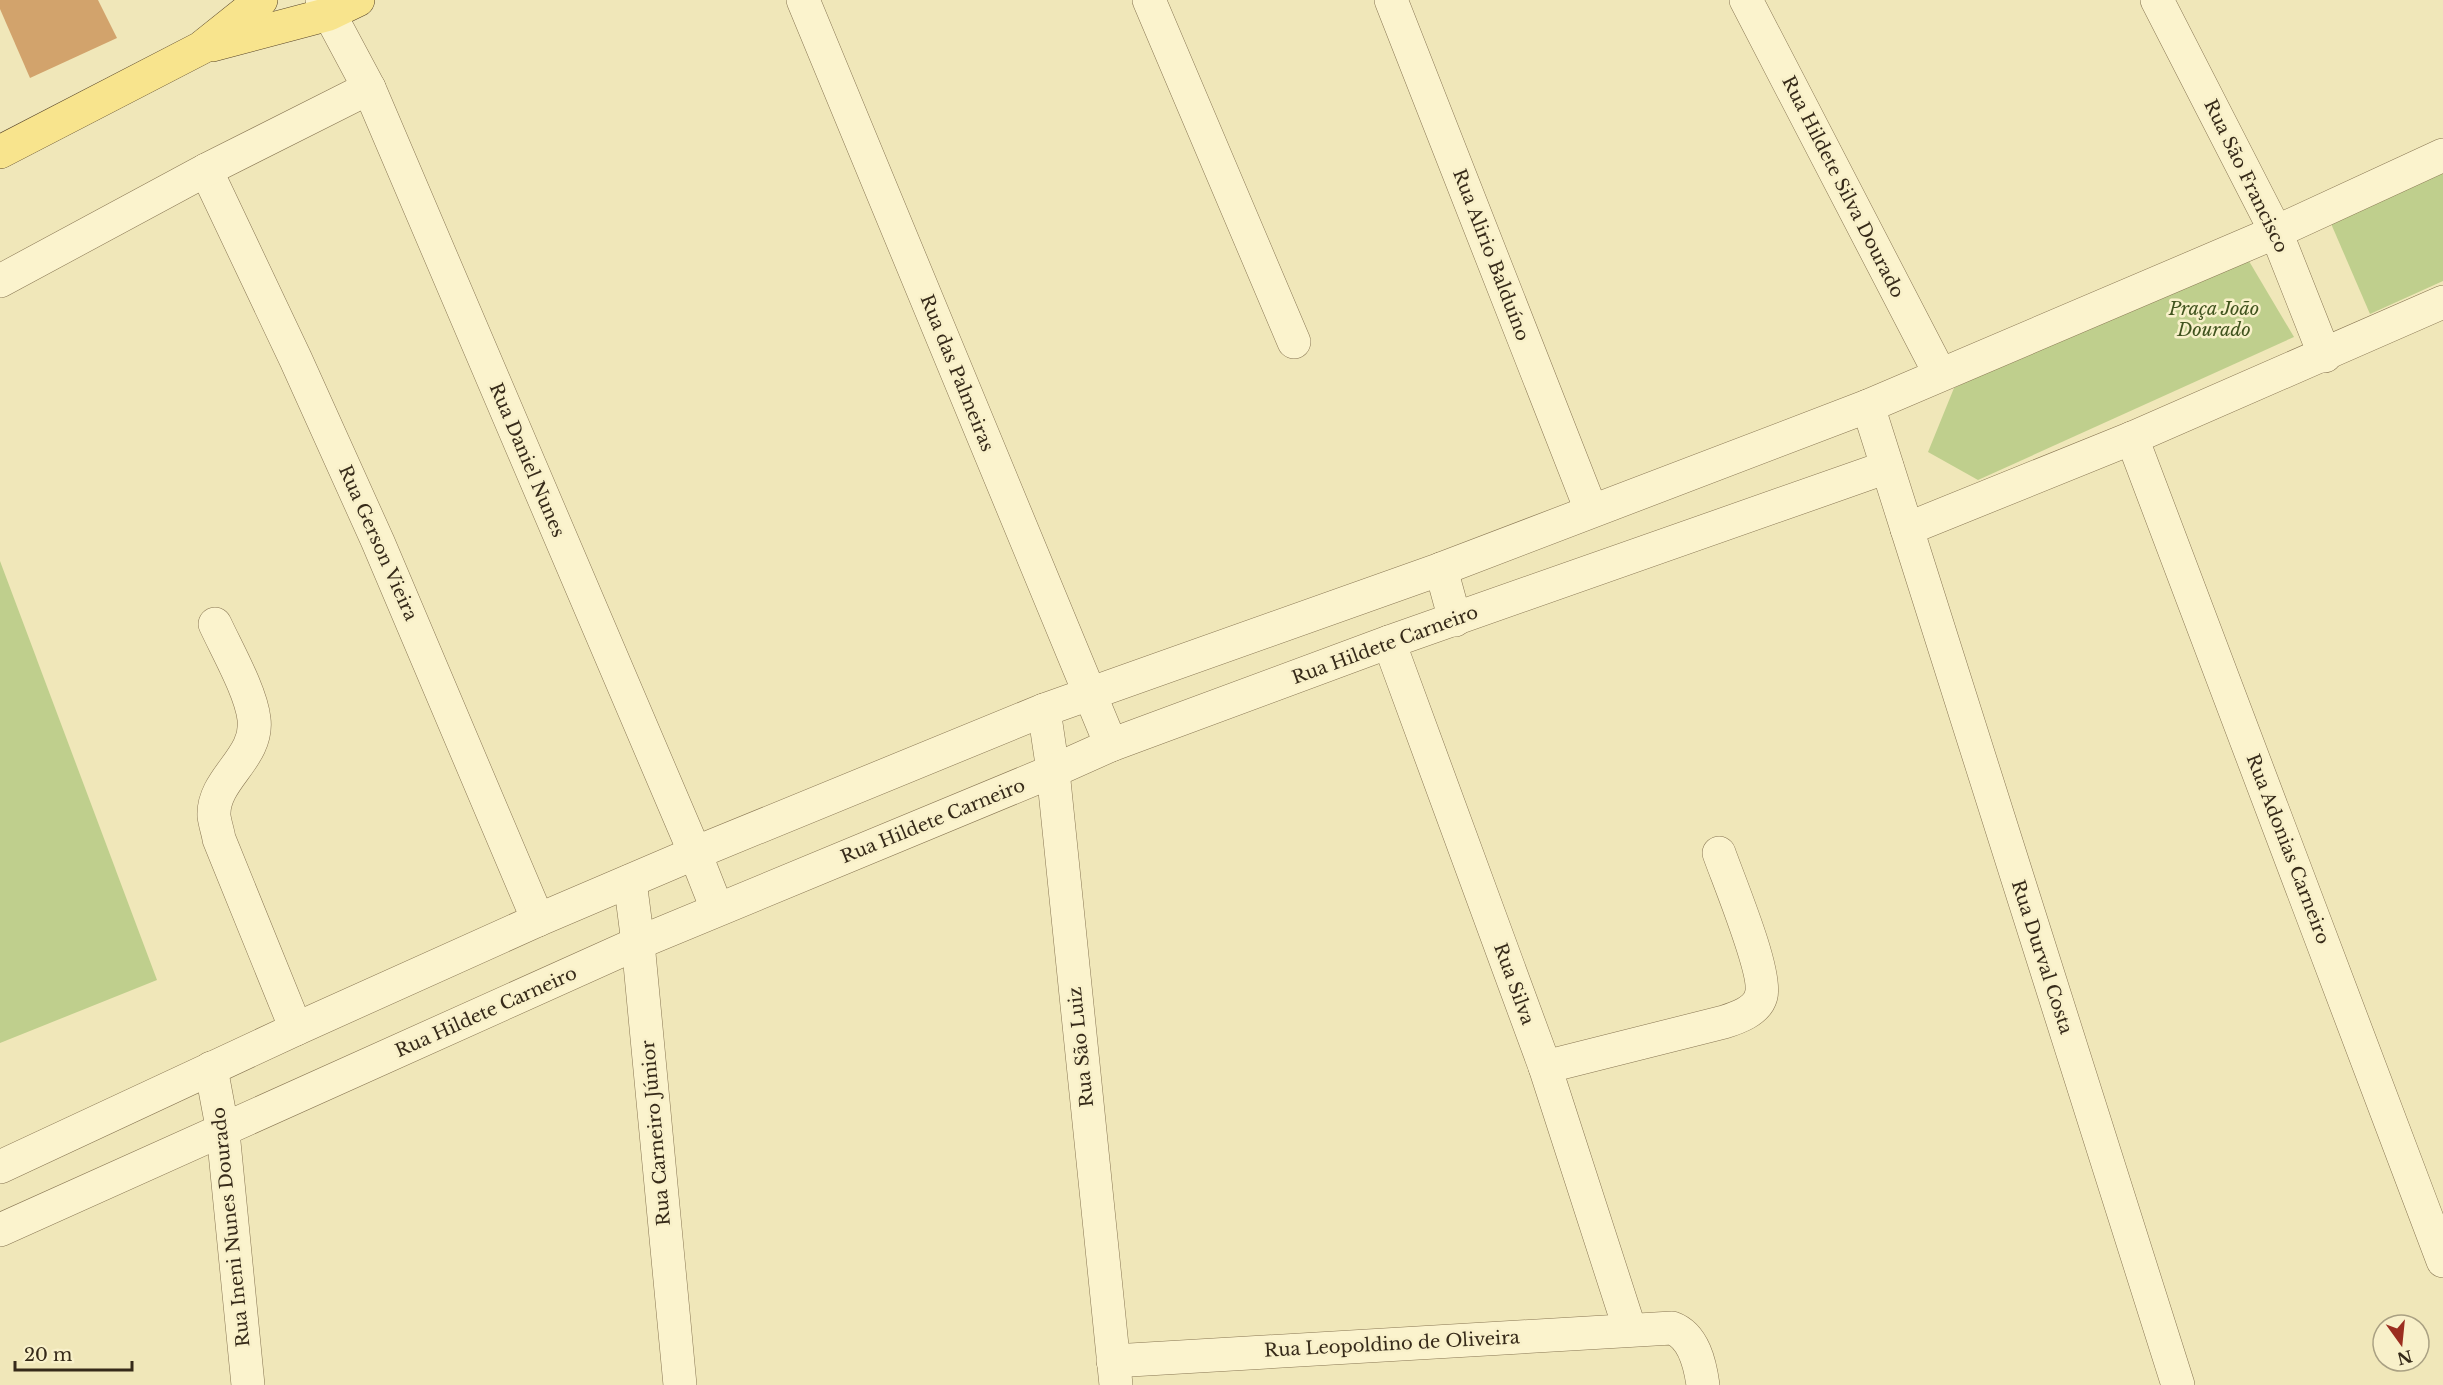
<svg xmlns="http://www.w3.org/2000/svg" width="2443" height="1385" font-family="'Libre Baskerville',serif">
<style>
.green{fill:#bfcf8d}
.building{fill:#d2a36c}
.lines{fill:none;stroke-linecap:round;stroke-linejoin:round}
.minor-casing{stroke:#887653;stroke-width:34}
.major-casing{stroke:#554228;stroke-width:34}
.minor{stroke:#fbf3cd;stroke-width:33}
.major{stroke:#f8e48d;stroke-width:33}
.labels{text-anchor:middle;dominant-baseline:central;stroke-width:5;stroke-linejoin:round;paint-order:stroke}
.street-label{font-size:18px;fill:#362a19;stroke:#f8f0c9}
.park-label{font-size:18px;font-style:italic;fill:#40531e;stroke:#f8f0c9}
</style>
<rect width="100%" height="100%" fill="#f0e7b9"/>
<!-- green -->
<g class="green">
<polygon points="2443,158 2443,281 2370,314 2326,212"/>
<polygon points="2243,251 2294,337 1978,480 1928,452 1954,388"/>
<polygon points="0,561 157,980 0,1043"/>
</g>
<!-- building -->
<polygon class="building" points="0,0 98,0 117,38 30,78 0,9"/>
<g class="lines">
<defs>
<g id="minor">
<polyline points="322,0 369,88 695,853 717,909"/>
<polyline points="803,0 1111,745"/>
<polyline points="1149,0 1294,342"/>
<polyline points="1391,0 1591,510"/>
<polyline points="1746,0 1940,374"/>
<polyline points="2157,0 2276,232 2325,356"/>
<polyline points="206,170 296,360 378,542 538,920"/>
<polyline points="0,281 206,170 369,88"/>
<polyline points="1868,406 1907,529 2132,438 2443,302"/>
<polyline points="2132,438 2443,1261"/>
<polyline points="1907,529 2178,1385"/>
<polyline points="1441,569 1455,620"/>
<path d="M215,624C227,650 251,692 254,719C259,758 212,779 214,816C215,824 218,832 219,839L296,1029"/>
<polyline points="1389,642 1545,1067 1630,1330"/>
<polyline points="1044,710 1053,771 1116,1385"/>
<polyline points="630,881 638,943 680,1385"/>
<path d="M1545,1067L1724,1022C1737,1018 1757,1011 1761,996C1768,974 1728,879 1719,853"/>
<polyline points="211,1068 223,1132 248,1385"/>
<polyline points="0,1167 296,1029 538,920 695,853 1044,710 1441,569 1868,406 2276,232 2443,155"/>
<polyline points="0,1230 638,943 1053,771 1111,745 1389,642 1887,467"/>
<path d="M1113,1361L1672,1328C1694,1336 1700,1364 1703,1385"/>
</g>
<g id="major">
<polyline points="212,45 329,14 358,0"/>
<polyline points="0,152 201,48 261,0"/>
</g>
</defs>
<!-- minor casing -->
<use href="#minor" class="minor-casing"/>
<!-- major casing -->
<use href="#major" class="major-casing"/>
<!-- minor -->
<use href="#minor" class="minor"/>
<!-- major -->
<use href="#major" class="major"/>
</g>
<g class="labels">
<!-- street labels -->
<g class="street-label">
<text transform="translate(2246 176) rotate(64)">Rua São Francisco</text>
<text transform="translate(1843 187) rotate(63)">Rua Hildete Silva Dourado</text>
<text transform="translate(1491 255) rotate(69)">Rua Alirio Balduíno</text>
<text transform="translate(957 373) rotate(68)">Rua das Palmeiras</text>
<text transform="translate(527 460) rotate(67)">Rua Daniel Nunes</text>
<text transform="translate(378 543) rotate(66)">Rua Gerson Vieira</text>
<text transform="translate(1385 645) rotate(-20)">Rua Hildete Carneiro</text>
<text transform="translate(933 821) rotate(-22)">Rua Hildete Carneiro</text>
<text transform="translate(2288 849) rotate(69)">Rua Adonias Carneiro</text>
<text transform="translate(2042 957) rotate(72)">Rua Durval Costa</text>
<text transform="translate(1514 984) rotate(70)">Rua Silva</text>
<text transform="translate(486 1012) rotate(-24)">Rua Hildete Carneiro</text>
<text transform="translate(1081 1047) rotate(-96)">Rua São Luiz</text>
<text transform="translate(656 1133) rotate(-95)">Rua Carneiro Júnior</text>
<text transform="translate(231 1227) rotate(-96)">Rua Ineni Nunes Dourado</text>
<text transform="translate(1392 1344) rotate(-3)">Rua Leopoldino de Oliveira</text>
</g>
<!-- park labels -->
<g class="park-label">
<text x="2214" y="309">Praça João<tspan x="2214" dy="21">Dourado</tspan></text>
</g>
</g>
<!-- north arrow -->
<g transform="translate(2401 1343) rotate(165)"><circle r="28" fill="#f8f0c9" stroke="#aaa183" stroke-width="1.5"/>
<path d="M0-4.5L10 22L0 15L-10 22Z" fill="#9b2d1f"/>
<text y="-9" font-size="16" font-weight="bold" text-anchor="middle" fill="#362a19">N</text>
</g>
<!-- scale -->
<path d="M15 1361v9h117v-9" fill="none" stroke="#362a19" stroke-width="3"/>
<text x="24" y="1361" font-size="18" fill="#362a19" stroke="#f8f0c9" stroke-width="4.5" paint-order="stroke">20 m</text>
</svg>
